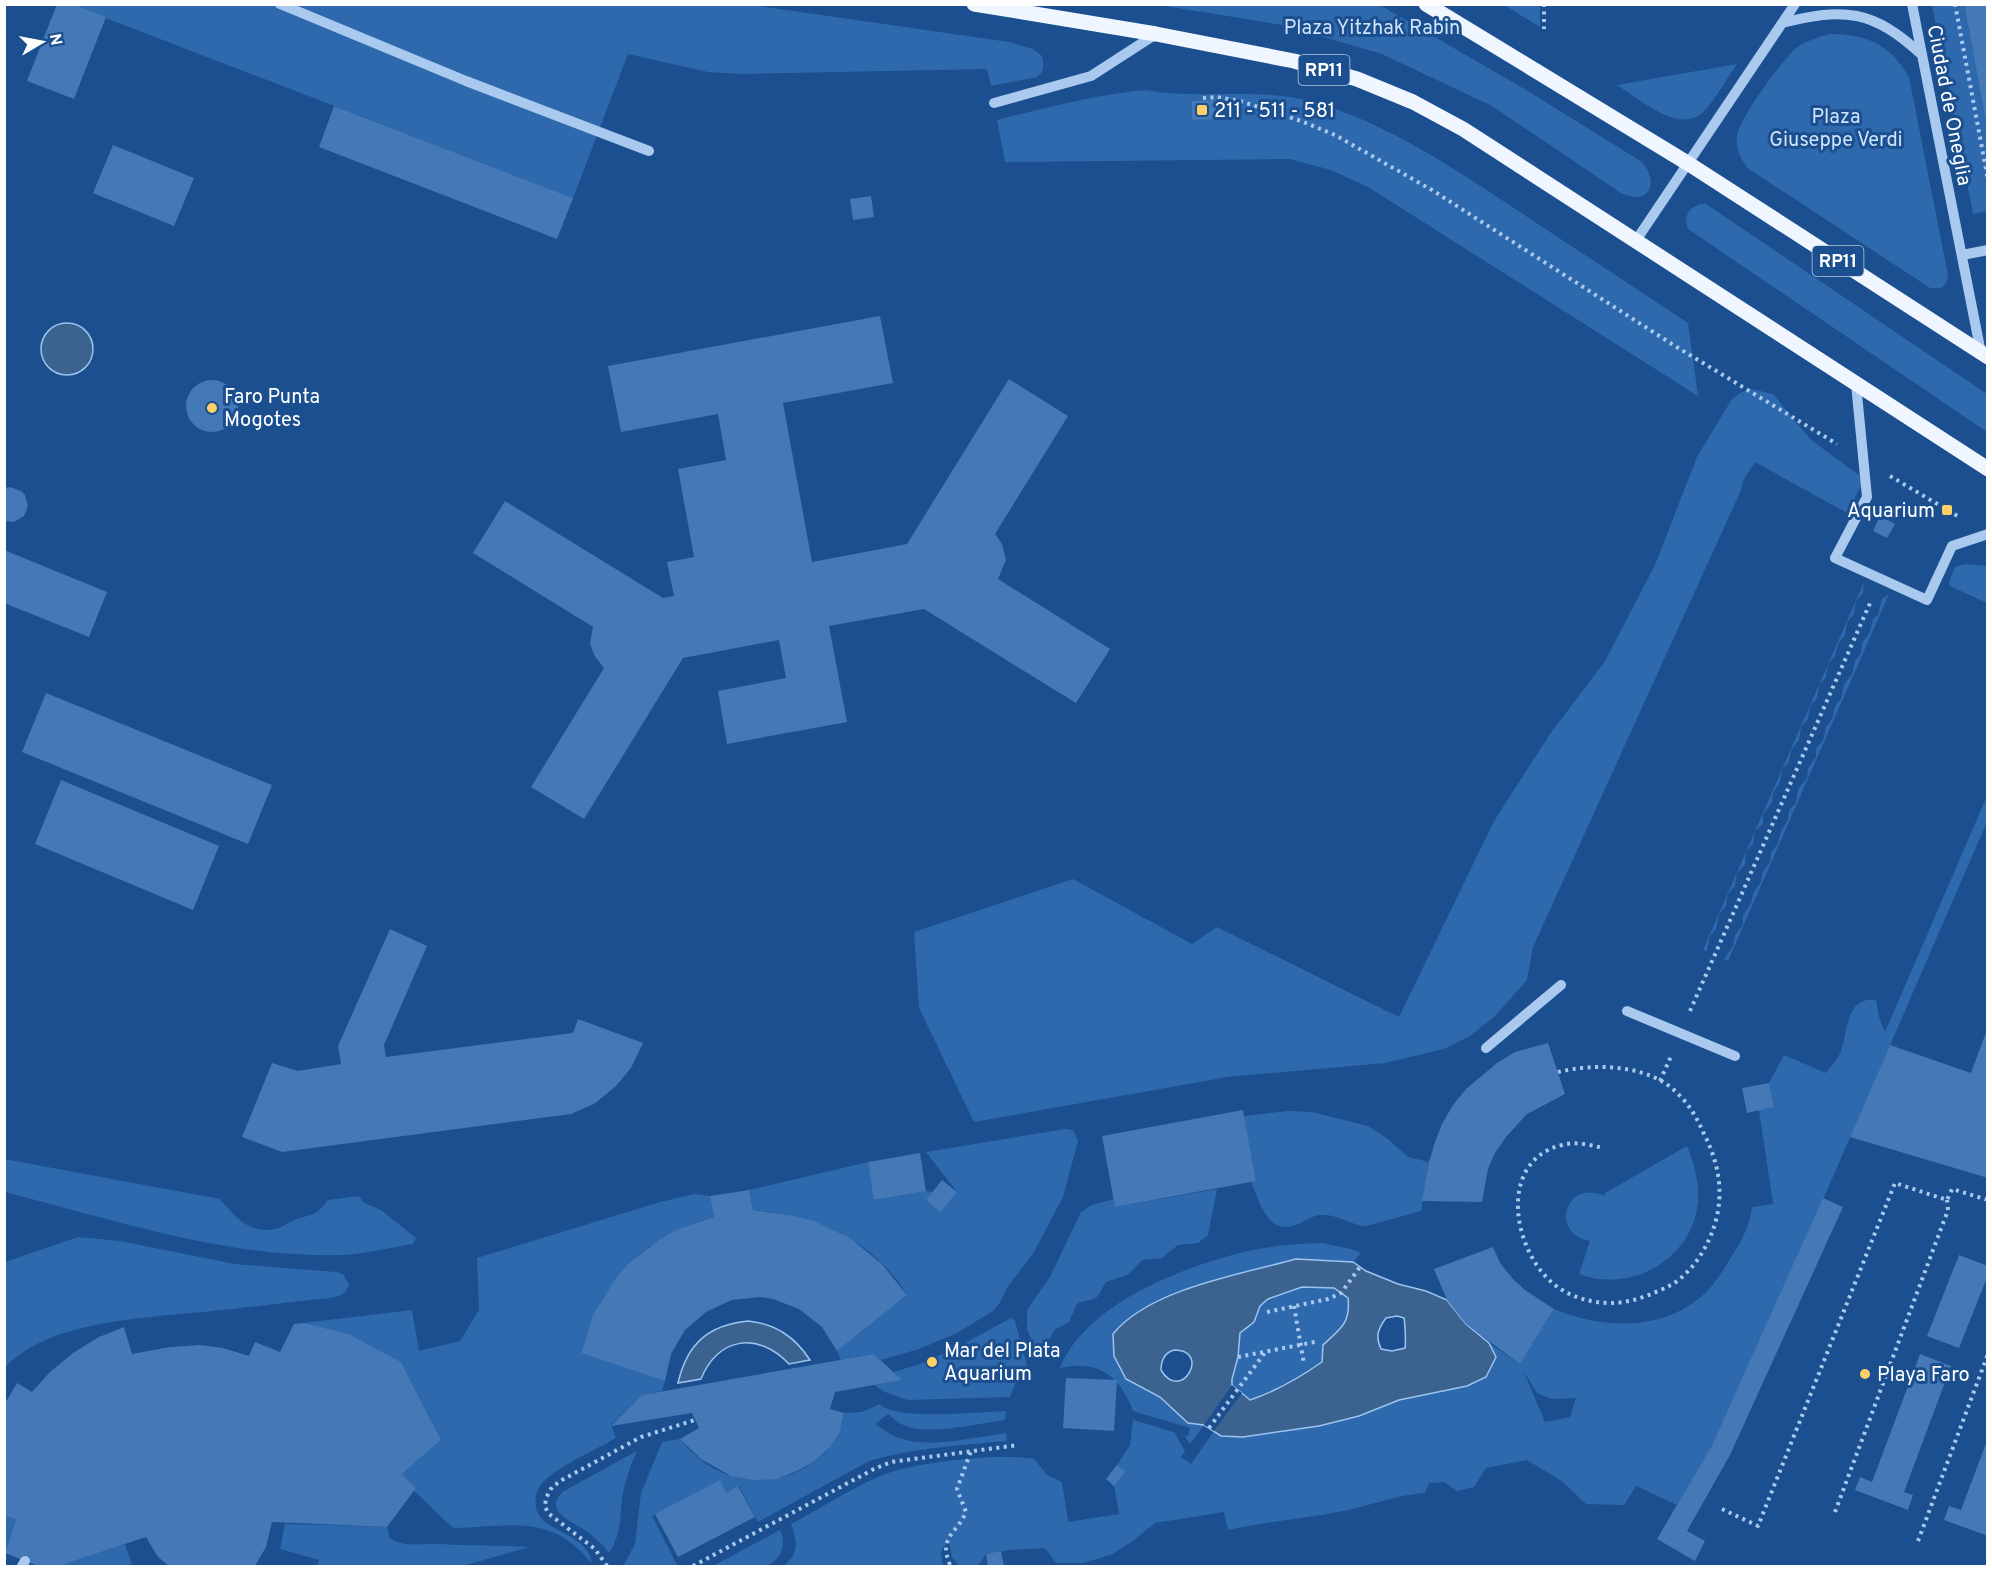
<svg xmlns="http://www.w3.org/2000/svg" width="1992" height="1571" font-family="Overpass,sans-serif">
  <rect width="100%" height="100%" fill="#1b4f8f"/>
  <path fill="#2e69ad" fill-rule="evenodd" d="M745 4 1009 42 1033 49 1042 56C1044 66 1045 71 1037 77L991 86 987 69 741 74 708 72 628 54 573 198 72 5Z
    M1159 5H1380L1531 93 1642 162C1660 184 1649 206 1621 193L1492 106 1382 54 1282 25Z
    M1504 5H1540V27Z
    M1932 5H1964L1987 129V211L1973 214Z
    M1829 34C1866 34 1890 44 1909 77L1948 275C1947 286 1942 290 1930 288L1749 169C1741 160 1735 149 1737 136 1738 120 1786 54 1799 46 1809 40 1819 37 1829 34Z
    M1737 64C1727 78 1714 103 1701 114 1677 133 1638 98 1617 85Z
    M1146 90C1200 100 1256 87 1309 101 1385 121 1453 168 1517 210 1574 248 1631 285 1688 323L1698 396 1368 187 1331 170 1290 159 1005 162 997 120C1047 108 1096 94 1146 90Z
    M1700 204H1706L1987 394V432L1688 229C1684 217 1687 209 1700 204Z
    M1751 389 1773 394 1811 440 1859 475 1862 484 1847 513 1755 462 1743 481 1742 488 1533 947 1527 980 1495 1016 1470 1036 1444 1049 1385 1063 1228 1077 974 1122 919 1008 914 932 1073 879 1192 944 1217 927 1399 1017 1494 821 1550 734 1605 661 1655 565 1697 457 1732 399 1740 393Z
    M1965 564 1987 566V603L1950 586 1949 582 1955 567Z
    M1864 582 1863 593 1856 601 1854 614 1847 622 1845 635 1838 644 1835 656 1828 664 1826 677 1819 685 1817 698 1810 706 1808 719 1801 727 1799 740 1791 750 1789 762 1783 768 1780 782 1773 793 1772 802 1763 814V824L1755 831 1753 844 1746 852 1745 865 1737 873 1735 886 1728 894 1726 906 1719 915 1716 929 1710 936 1707 951 1703 950Z
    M1889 594 1728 961 1724 959 1733 946 1735 935 1743 925V915L1751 904 1753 894 1761 882 1762 873 1770 862 1771 852 1777 845 1781 831 1788 820 1789 810 1796 803 1798 789 1807 778 1808 768 1816 757V748L1823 741 1826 727 1832 719 1835 706 1841 699 1844 685 1852 674 1855 661 1861 653 1862 643 1870 632 1873 619 1878 615 1882 599Z
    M1987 796V822L1825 1195 1712 1445 1677 1505 1636 1486 1624 1505 1586 1504 1563 1482 1527 1460 1486 1468 1474 1487 1457 1491 1444 1482 1429 1483 1425 1493C1394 1495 1368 1507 1338 1512 1301 1519 1264 1522 1228 1530L1224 1512 1155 1523 1134 1540 1113 1554 1084 1563H1056L1045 1548 1009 1550 986 1554 978 1566H959L952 1557 949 1543 944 1546 941 1552 943 1566H784C799 1551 798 1544 791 1524 821 1508 850 1489 880 1476 915 1462 997 1453 1034 1459L1047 1475 1062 1482 1068 1522 1119 1514 1114 1486 1126 1472 1117 1465 1130 1445 1133 1420 1174 1432 1185 1451 1181 1457 1191 1464 1214 1431 1221 1436 1243 1437 1319 1426 1359 1416 1399 1400 1467 1386 1486 1377 1496 1357 1489 1343 1520 1364 1554 1309C1602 1329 1661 1332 1703 1295 1713 1286 1721 1274 1728 1262 1739 1246 1750 1227 1752 1207L1773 1204 1759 1110 1774 1107 1769 1083 1784 1055 1826 1073C1830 1067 1838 1060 1840 1053 1849 1033 1844 996 1876 1000L1879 1017 1885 1032ZM1523 1370 1537 1393 1551 1399 1576 1398 1570 1417 1545 1422Z
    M1288 1111 1312 1112 1368 1126 1388 1139 1408 1157 1429 1162 1421 1211 1367 1226C1351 1226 1339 1214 1322 1215 1311 1215 1305 1222 1296 1225 1267 1235 1260 1202 1251 1182L1256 1181 1244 1116Z
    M1065 1129 1073 1130 1078 1141 1063 1197 1034 1252 1007 1288 999 1304 993 1311 955 1334 919 1349 881 1360 874 1354 841 1360 837 1351 907 1295C873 1239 816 1216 753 1210L749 1190 868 1162 875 1200 926 1191 933 1192 941 1212 957 1192 926 1152Z
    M1687 1146C1695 1165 1701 1188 1697 1209 1688 1262 1628 1293 1579 1274L1590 1241C1548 1233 1567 1178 1604 1196L1605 1193Z
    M4 1159 220 1199C235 1217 249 1234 275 1229 282 1228 289 1222 297 1219 315 1213 315 1217 328 1200L359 1196 364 1203 381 1210 416 1238 413 1244C389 1248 364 1254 340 1255 230 1259 111 1219 5 1192Z
    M1217 1189 1208 1235 1198 1243 1178 1245 1162 1258 1142 1260 1129 1274 1106 1282C1102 1287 1101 1293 1097 1297 1092 1301 1083 1300 1077 1304L1069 1322 1054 1330 1043 1354 1038 1355 1027 1329V1310L1050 1277 1081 1212 1092 1205 1114 1199 1115 1207Z
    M694 1194 710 1196 714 1217C643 1237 600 1282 581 1353L665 1381 662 1391 642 1395 611 1425 616 1438C595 1450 561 1465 544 1481 534 1491 532 1508 542 1519 557 1534 588 1537 592 1564 551 1512 511 1527 453 1528L414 1491 416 1488 402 1474 441 1440 401 1362 349 1334 303 1323 412 1310 419 1351 460 1341 479 1310 477 1258 660 1202Z
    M78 1237 120 1241 235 1264 336 1272 343 1274 349 1285C346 1295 340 1296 330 1298 291 1302 251 1307 212 1311 151 1318 48 1319 5 1368V1262Z
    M1322 1243 1355 1250 1361 1253 1353 1262 1296 1259 1190 1288 1139 1310 1121 1324 1113 1334 1114 1356 1126 1379 1160 1397 1188 1423 1204 1425 1190 1444 1184 1435 1188 1436 1190 1428 1133 1411C1121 1377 1098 1359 1060 1368 1086 1302 1189 1264 1253 1250 1276 1245 1299 1244 1322 1243Z
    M1302 1287 1334 1288 1348 1298C1351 1323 1340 1328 1323 1345L1322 1362C1299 1378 1277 1391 1250 1400L1232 1385V1379L1238 1357 1240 1333 1254 1322 1260 1306 1268 1299Z
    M1011 1318 1015 1321 1028 1369 1016 1382 1010 1397 908 1400 885 1392 874 1385 901 1380 894 1372 926 1362 963 1344Z
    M880 1404C895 1421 982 1412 1006 1411L1005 1420C975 1424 941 1433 912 1428 902 1426 895 1420 888 1414L875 1424C883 1429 890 1435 899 1438 929 1449 975 1437 1006 1433L1007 1441C960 1445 914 1448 869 1461L758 1522 739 1486 726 1493 720 1481 652 1516 677 1565 623 1566 635 1544 641 1493 662 1442 680 1439C693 1455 709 1468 728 1475 735 1477 744 1477 752 1477 760 1478 771 1480 779 1478 811 1470 841 1446 844 1413L862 1412Z
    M637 1451C631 1465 626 1478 623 1492 619 1516 623 1531 609 1553 603 1545 596 1539 589 1533 575 1522 540 1512 564 1491Z
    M4 1516 16 1519 5 1553H4Z
    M285 1524 387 1527 390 1538C403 1548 424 1543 440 1544 470 1546 499 1545 529 1547L463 1566H317L319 1560 280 1549Z
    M780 1530C787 1544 781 1560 766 1566 757 1569 724 1567 713 1566Z
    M125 1544 132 1564 126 1566H59Z"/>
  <path fill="#3c6290" stroke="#9cc4f0" stroke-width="1.5" fill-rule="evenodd" d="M41 349a26 26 0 1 1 52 0a26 26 0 1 1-52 0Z
    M1296 1259 1353 1262 1366 1271 1398 1284 1426 1291 1447 1300 1466 1324 1489 1343 1496 1357 1486 1377 1467 1386 1399 1400 1359 1416 1319 1426 1243 1437 1221 1436 1204 1425 1188 1423 1160 1397 1126 1379 1114 1356 1113 1334C1149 1289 1242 1274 1296 1259ZM1302 1287 1334 1288 1348 1298C1351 1323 1340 1329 1323 1345L1322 1362C1299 1378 1277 1391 1250 1400L1232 1385V1379L1238 1357 1240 1333 1254 1322 1260 1306 1268 1299ZM1397 1316 1404 1318C1405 1323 1406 1344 1405 1348L1392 1351 1381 1349C1375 1336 1378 1329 1386 1318ZM1174 1350C1212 1350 1181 1404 1161 1370 1161 1360 1164 1353 1174 1350Z
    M748 1321C776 1324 795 1337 810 1360L789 1364C758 1331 718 1337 701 1379L678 1383C687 1344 708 1325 748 1321Z"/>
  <path fill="#1b4f8f" d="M1232 1385 1242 1393 1214 1431 1204 1425Z"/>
  <path fill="#4478b7" d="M57 4H73L106 17 74 99 27 81Z
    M1964 4H1988V123H1986Z
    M1216 100V119L1192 120V101Z
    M334 106 573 198 557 239 319 147Z
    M113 145 194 178 174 226 93 193Z
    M871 196 874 217 853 220 850 199Z
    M880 316 893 383 783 403 812 562 907 544 1009 379 1068 416 995 534 1002 544 1006 560 998 579 1110 649 1076 703 924 609 829 626 847 722 727 744 718 691 786 678 779 640 683 658 584 819 531 787 604 668 594 655 590 643 593 627 473 553 505 501 663 598 674 596 667 562 694 557 678 469 726 460 718 414 621 432 608 366Z
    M186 406a26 26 0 1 1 52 0a26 26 0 1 1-52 0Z
    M10 487 21 491 25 495 28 506 24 516 14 522 4 521V488Z
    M1880 516 1895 524 1887 538 1873 531Z
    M4 550 107 592 89 637 4 603Z
    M46 693 272 785 248 844 22 752Z
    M61 780 219 846 193 910 35 844Z
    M390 929 427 946 384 1045 386 1057 573 1033 578 1019 643 1043 631 1068 616 1086 594 1104 571 1114 282 1152 242 1137 272 1063 298 1071 341 1064 338 1046Z
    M1988 1027V1178L1850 1137 1890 1045 1971 1073Z
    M1548 1043 1565 1094 1527 1114 1506 1137 1495 1153 1488 1169 1482 1202 1422 1201 1429 1162 1435 1142 1442 1124 1453 1105 1466 1089 1497 1063 1515 1052Z
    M1769 1083 1774 1107 1747 1113 1742 1088Z
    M1243 1110 1256 1181 1115 1207 1102 1136Z
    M920 1153 926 1191 874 1200 868 1162Z
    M942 1180 957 1192 941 1212 926 1200Z
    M749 1190 753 1210 794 1216 814 1221 850 1238 882 1264 907 1295 837 1351 822 1327 799 1309 773 1299 760 1297 732 1300 706 1312 685 1330 671 1354 665 1381 581 1353 593 1315 614 1281 627 1265 659 1240 676 1230 714 1217 710 1196Z
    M1823 1198 1843 1207 1730 1455 1687 1531 1705 1541 1695 1561 1657 1539 1712 1445Z
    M1493 1247 1500 1263 1513 1279 1525 1290 1554 1309 1520 1364 1466 1324 1447 1300 1434 1269Z
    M1959 1255 1988 1266V1275L1959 1348 1927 1336Z
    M304 1323 349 1334 401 1362 441 1440 402 1474 416 1488 387 1527 272 1522 266 1547 255 1566H169L158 1557 146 1537 59 1566H38L5 1553 16 1519 4 1516V1399L7 1400 17 1383 32 1392 50 1372 73 1353 99 1337 124 1327 132 1354 170 1347 200 1345 223 1348 249 1356 255 1342 280 1352 294 1324Z
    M874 1354 902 1380 835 1392 830 1409 844 1413 840 1432 830 1447 815 1461 799 1470 777 1479 755 1480 731 1476 701 1459 680 1439 699 1428 692 1413 611 1426 642 1395Z
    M1920 1354 1951 1366 1904 1492 1913 1495 1908 1510 1855 1490 1860 1477 1872 1482Z
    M1066 1378 1117 1380 1114 1431 1063 1428Z
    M1988 1438V1536L1944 1520 1949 1506 1961 1510Z
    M1117 1465 1126 1472 1114 1486 1106 1479Z
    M720 1480 726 1493 738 1486 755 1517 678 1557 655 1514Z
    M1001 1551 1004 1566H988L986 1554Z"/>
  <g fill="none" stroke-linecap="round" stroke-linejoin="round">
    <path stroke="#a9c9ee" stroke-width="4" stroke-dasharray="3 4.5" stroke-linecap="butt" d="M1544 4V29
      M1955 4 1988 180
      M1203 98 1216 97 1240 101 1301 121 1335 135 1432 190 1675 346 1837 444
      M1890 476 1961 518
      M1690 1011 1871 601
      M1558 1072C1595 1063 1650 1064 1678 1094 1689 1104 1697 1118 1703 1132 1725 1174 1726 1215 1700 1256 1693 1267 1682 1279 1671 1285 1653 1294 1632 1303 1611 1303 1592 1303 1574 1298 1559 1288 1513 1257 1495 1161 1562 1145 1575 1141 1590 1145 1603 1148
      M1660 1081 1672 1054
      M1294 1306 1304 1364
      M1267 1312 1328 1299 1341 1293 1360 1267
      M1238 1357 1315 1342
      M1209 1428 1266 1351
      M1722 1509 1758 1526 1895 1183 1947 1200 1952 1189 1988 1200
      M1835 1512 1948 1210 1947 1200
      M1918 1541 1988 1354
      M950 1565C938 1536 957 1534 966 1512L957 1489 971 1451
      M607 1566 595 1549 549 1514 545 1507 546 1498 552 1487 562 1480 641 1437 695 1420
      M693 1566 874 1469 891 1462 1018 1445"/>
    <path stroke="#a9c9ee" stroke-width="10" d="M280 4 466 81 649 151
      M1912 4 1981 353
      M1782 23C1844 7 1873 10 1921 54
      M994 103 1091 76 1156 34
      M1635 242 1795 4
      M1962 255 1988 250
      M1856 384 1867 497 1835 558 1927 600 1952 546 1988 534
      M1627 1011 1735 1056
      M1486 1048 1561 985
      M22 1566 25 1561"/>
    <path stroke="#f0f6ff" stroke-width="15" d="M974 4 1156 34 1294 61 1357 79 1413 102 1463 129 1988 469
      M1426 4 1689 164 1988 357"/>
  </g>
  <g fill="#ffd166" stroke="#1b4f8f" stroke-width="2">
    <rect x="1196" y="104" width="12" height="12" rx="3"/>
    <circle cx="212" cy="408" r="6"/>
    <rect x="1941" y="504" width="12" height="12" rx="3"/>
    <circle cx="932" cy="1362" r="6"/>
    <circle cx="1865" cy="1374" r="6"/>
  </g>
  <g text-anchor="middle" stroke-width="6" stroke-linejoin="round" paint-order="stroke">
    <g fill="#1b4f8f" stroke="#bbcadd" stroke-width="1.5">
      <rect x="1298.5" y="55" width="51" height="30" rx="4.5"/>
      <rect x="1812.5" y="246" width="51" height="30" rx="4.5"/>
    </g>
    <g font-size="18" font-weight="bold" fill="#fff">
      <text x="1324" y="76">RP11</text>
      <text x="1838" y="267">RP11</text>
    </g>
    <g font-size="20" fill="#cfe3fa" stroke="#1b4f8f">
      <text x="1372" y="34">Plaza Yitzhak Rabin</text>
      <text x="1836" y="123">Plaza<tspan x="1836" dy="23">Giuseppe Verdi</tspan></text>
    </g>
    <g font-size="20" fill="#fff" stroke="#1b4f8f">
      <text transform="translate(1950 105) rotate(79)" y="7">Ciudad de Oneglia</text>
    </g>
    <g font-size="20" fill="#fff" stroke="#1b4f8f" text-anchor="start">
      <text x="1214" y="117">211 - 511 - 581</text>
      <text x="224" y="403">Faro Punta<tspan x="224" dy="23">Mogotes</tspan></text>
      <text x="1935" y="517" text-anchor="end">Aquarium</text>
      <text x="944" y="1357">Mar del Plata<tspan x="944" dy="23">Aquarium</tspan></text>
      <text x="1877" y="1381">Playa Faro</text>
    </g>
  </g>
  <rect width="1992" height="1571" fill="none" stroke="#ffffff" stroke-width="12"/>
  <g transform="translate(42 42) rotate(80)" stroke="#1b4f8f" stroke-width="4.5" paint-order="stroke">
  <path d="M0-4.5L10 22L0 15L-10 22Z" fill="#ffffff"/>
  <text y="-9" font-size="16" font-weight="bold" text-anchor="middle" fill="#ffffff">N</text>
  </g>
</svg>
